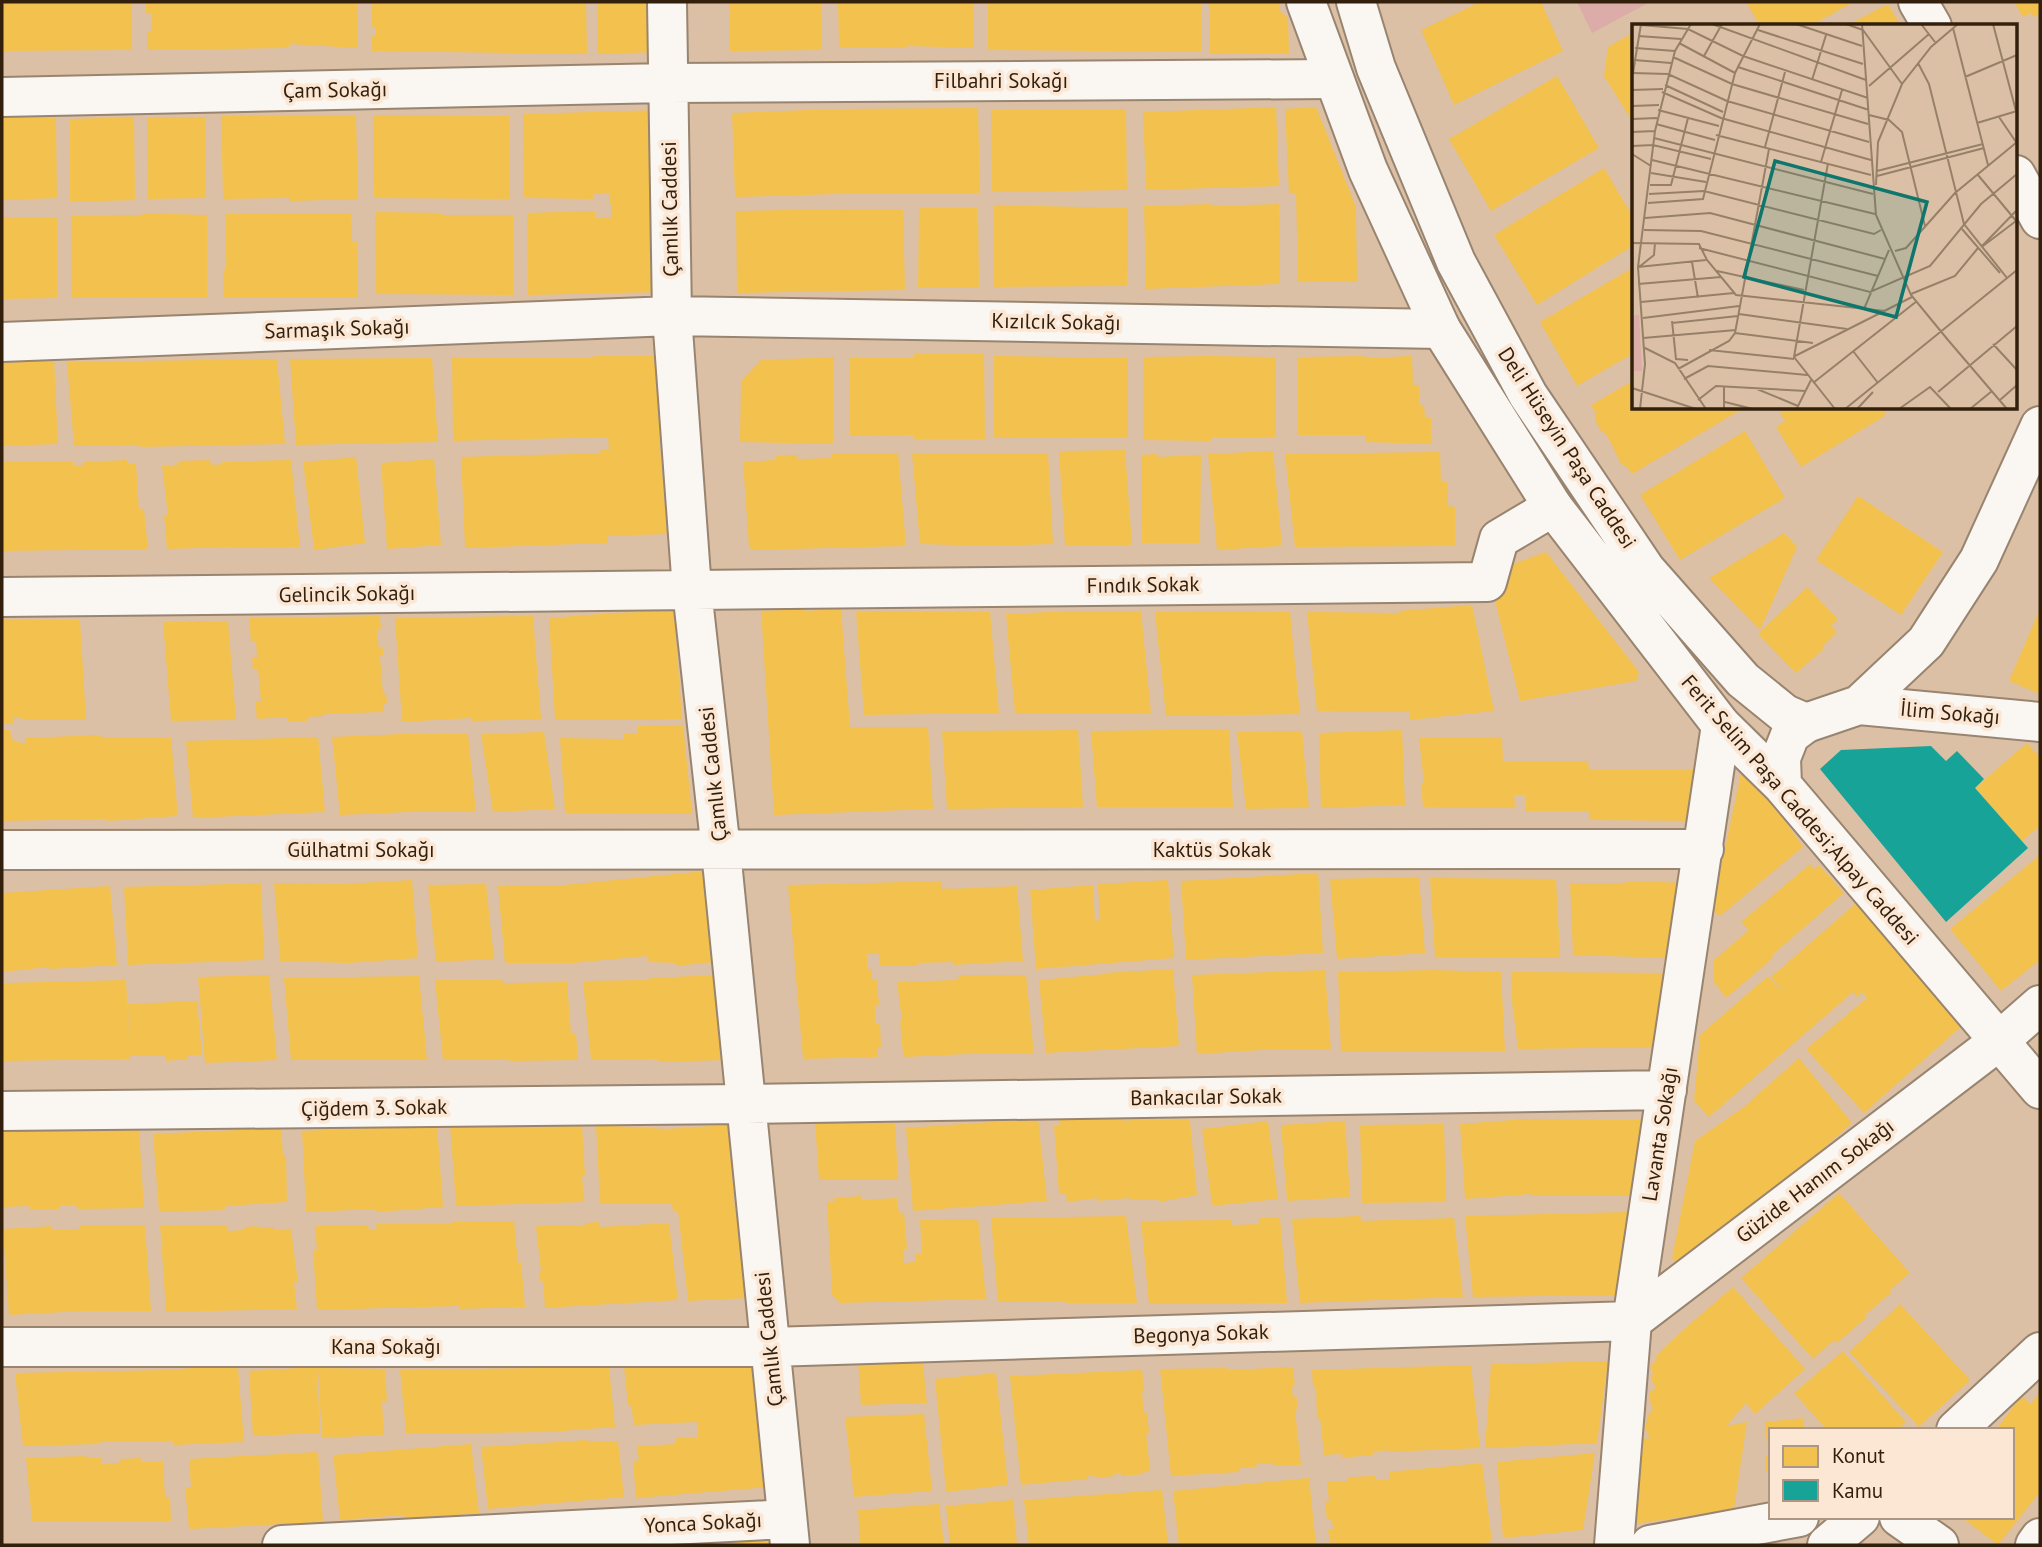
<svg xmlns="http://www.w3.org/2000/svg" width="2042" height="1547" font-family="'PT Sans',sans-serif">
  <rect width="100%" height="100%" fill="#dbc0a6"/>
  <path fill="#dbaca8" d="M1577 2H1650L1592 33Z"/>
  <path fill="#f2c14e" d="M2 2H132V50L2 51Z
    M146 2H357V48L289 44V48L147 50V32H151L152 13H146Z
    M372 2H586L587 54 372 51V35H376V27H372Z
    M597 2H658L659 52 597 54Z
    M729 2H821V50L730 51Z
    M838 2H974V48L907 46V48H839Z
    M988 2H1201V52L988 50Z
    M1209 2H1280V11L1288 18 1289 53 1210 54Z
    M1480 2H1541L1563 51 1454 105 1421 30Z
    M1746 2H1854L1810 26H1760Z
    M2014 2H2040V13L2034 17 2031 13 2023 17Z
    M1886 5 1889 6 1901 26H1846Z
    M1634 32V124L1604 76 1608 47Z
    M1557 76 1599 148 1491 211 1449 139Z
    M1276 107 1279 186 1146 190 1143 112Z
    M1316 107 1356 207 1357 282H1298L1296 193 1289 194 1285 109Z
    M978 108 980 193 837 194 735 197 732 113 835 109Z
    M1126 109 1127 190 992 192 991 110Z
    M660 110 661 292 528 295 527 213 595 211V218H611V203L609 204V194H593V199L524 198 523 114Z
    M356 115 358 199 290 201V198L223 199 221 116Z
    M373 115 509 116 510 199 374 198Z
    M134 117 135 200 70 202V119Z
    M147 117H205L206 198 148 199Z
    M2 118H56L57 198 2 200Z
    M1604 168 1634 219V245L1537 305 1494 235Z
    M1212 204V206L1279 204 1280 284 1146 289 1144 206Z
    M994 205 1128 208 1127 286 994 287Z
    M919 208H978L979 288H918Z
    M836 209 903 210 905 290 737 293 736 211Z
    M375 212 443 213V215H513V295L376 294Z
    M141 213 207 215V297L71 298V216L141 215Z
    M351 213 352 241H357L358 297H223V270L226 269 225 214Z
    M2 217H58V298L2 299Z
    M1634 267V353L1577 386 1540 322Z
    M914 354H984L985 439H914V435L850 436V358H914Z
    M593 356H658L660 448 667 534 607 536 608 543 465 548 461 457 601 453 600 449H609L608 437 453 441 452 358H593Z
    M994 356 1128 358V437L994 438Z
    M1210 356 1276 357V437H1211V441L1143 440V357Z
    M1364 356V358L1412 356 1413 385H1419V405H1424L1425 417H1431V444L1365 442V435H1300L1297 434V357Z
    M834 357 833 444 740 442 741 381 761 360Z
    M432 358 438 442 296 445 290 359Z
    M277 359 285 444 141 447 140 445 74 446 67 362Z
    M54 360 58 444 2 446V363Z
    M1634 380V408H1744L1632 474 1627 467 1621 464 1607 435 1601 431 1595 420V412L1591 405Z
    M1788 408H1882L1886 415 1801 467 1776 427 1785 421 1780 413Z
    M1745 431 1785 498 1680 560 1640 495Z
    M1125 450 1132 545 1065 546 1059 451Z
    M1273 451 1282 546 1217 550 1208 454Z
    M1440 452 1441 482H1447L1448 506 1455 507V546L1295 547 1285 454Z
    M831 453H898L906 546 752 550 749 547 743 462 775 460V456L798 455V459L831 458Z
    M912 453H1048L1053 544 988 546 920 544Z
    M1157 454V457L1201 455 1200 543H1142L1141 455Z
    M356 457 365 543 314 550 303 462Z
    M434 459 441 545 387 549 381 463Z
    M127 460V464L136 463 139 510 144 509 148 549 2 551V461H73L74 466 83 465V462Z
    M210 460 211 465 223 464 222 462 291 460 300 547 232 548V547L167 549 164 515H168L162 466 178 465V461Z
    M1858 496 1943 552 1901 615 1816 560Z
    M1784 533 1797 547 1760 630 1709 578Z
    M1546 552 1639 672 1636 681 1520 701 1488 573Z
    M1807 587 1838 619 1831 626 1837 632 1822 647 1824 649 1796 673 1758 634Z
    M1472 605 1494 711 1410 720 1409 712 1317 711 1307 612 1399 613 1398 611Z
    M805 609V611L841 609 850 727H928L933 809 774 815 761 611Z
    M2040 609V694L2009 681Z
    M674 611 682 719 555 720 549 618 614 613Z
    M856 611 990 612 999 713 864 715Z
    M1073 611H1141L1151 713 1015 714 1006 614Z
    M1222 611 1290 612 1300 714 1166 716 1155 612Z
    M380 616 381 630H377L379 649 383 648V656H380L383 693H386L387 703 383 704 384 712 324 714V716L308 717V721L287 722V717L257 719 255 701H261L258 669 253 670 252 658 257 657 256 641 251 642 249 618Z
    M533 616 541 719 471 721V718L402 722 395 618Z
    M2 620H80L86 720H22L21 718H14V723L2 724Z
    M228 621 236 720 171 721 163 622Z
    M683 725 692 814 565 813 560 738 624 739V734L638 733V726Z
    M1229 729 1233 807H1097L1091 731Z
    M2 730H10L12 740 18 741 21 743H25V738L100 735 101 737 171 738 178 816 108 821V819L2 821Z
    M1078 730 1083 807 947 809 942 731Z
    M1402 730 1405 805 1321 808 1319 733Z
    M1302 731 1309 808 1246 809 1237 732Z
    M544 732 555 809 493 812 481 734Z
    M401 734H468L476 812H409L340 815 332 737Z
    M318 737 325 812 193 818 186 741Z
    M1502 737 1503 762 1588 761 1589 770H1703L1704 821 1589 820V811H1526V795H1514L1515 808 1423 807 1421 784 1424 783 1419 738Z
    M2027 743 2039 756 2040 755V826L2022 841 1975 788Z
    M1749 772 1755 777 1803 847 1720 916 1710 908 1714 900 1739 783 1740 782 1739 776Z
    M2040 855V960L2001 991 1950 929Z
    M1810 864 1814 869 1819 865 1844 893 1771 956 1773 958 1726 998 1714 982V960L1749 930 1741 922Z
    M706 871 714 962 676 966 675 963 648 962 647 956 573 963H505L498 886 564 885Z
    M1318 873 1323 953 1186 960 1181 881Z
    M1419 877 1425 953 1337 959 1330 879Z
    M1430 878 1556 879 1560 958 1435 957Z
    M412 880 418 958 348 963 280 961 274 883 342 884Z
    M1168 880 1174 958 1036 969 1030 890 1093 885 1095 921 1100 920 1098 884Z
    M941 881 942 889 949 888V889L1017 886 1023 961 954 965V962L918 963V966H880L879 954H867V969H872V980H877L879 1006H875V1023H880L881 1048H877V1057L803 1059 788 885Z
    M1625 881 1690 883 1667 958 1573 955 1570 883H1625Z
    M261 883 264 960 128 965 124 887Z
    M486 884 494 959 436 962 428 885Z
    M110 886 117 965 49 969V967L2 972V893Z
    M1862 898 1964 1024 1864 1113 1806 1049 1867 998 1862 992 1857 997 1853 992 1709 1117 1694 1101 1700 1035 1768 976 1790 1000 1771 977Z
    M1173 969 1179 1046 1046 1053 1039 980 1105 974V973Z
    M1325 970 1331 1050H1263L1197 1054 1192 975Z
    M1434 970 1501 972 1505 1051 1341 1052 1338 972Z
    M1511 972 1664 973 1656 1047 1518 1049 1512 1001Z
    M269 975 277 1060 205 1063 198 977Z
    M717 975 726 1060 658 1062V1059L591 1060 583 981 651 980 650 978Z
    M958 975H1026L1034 1054H967L905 1057 903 1055 900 1021H902L897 982 959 980Z
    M419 976 427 1060H291L284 978Z
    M126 980 129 1040 128 1004 197 1001 202 1055H187L188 1059 165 1061V1056H130V1059L2 1061V983Z
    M435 980H502L503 983 567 982 571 1034 576 1033 578 1060 509 1061V1060H443Z
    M1799 1058 1852 1123 1685 1271 1672 1258 1695 1141 1751 1102 1750 1101Z
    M1092 1117 1094 1120 1122 1118 1123 1121 1152 1118 1155 1120 1188 1119 1190 1121 1197 1195 1159 1202 1158 1199 1129 1200V1198L1097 1201V1198L1067 1202 1066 1194H1059L1054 1126H1060L1059 1120Z
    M1038 1119 1047 1201 913 1211 906 1128Z
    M1525 1119 1645 1120 1637 1196H1532V1194L1465 1199 1460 1124Z
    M1268 1121 1278 1199 1212 1206 1202 1129Z
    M1345 1121 1350 1197 1287 1201 1281 1125Z
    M815 1123H895L898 1180H819Z
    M516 1124 582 1125 585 1175H582L584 1202 456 1206 450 1125Z
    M1444 1124 1446 1202 1362 1203 1360 1125Z
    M437 1125 443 1207 376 1212V1209L306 1212 302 1131Z
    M596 1125 667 1129 728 1125 735 1211H737L748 1298 688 1301 678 1211H673L672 1204H600Z
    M281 1128 283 1155H286L287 1202 225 1206V1210L159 1212 153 1134Z
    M72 1129 139 1130 144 1208 77 1209V1205H60V1209L30 1210V1206L2 1207V1130Z
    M1839 1193 1910 1273 1890 1290 1892 1292 1865 1315 1867 1317 1837 1343 1834 1340 1813 1359 1741 1278Z
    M861 1196 862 1200 897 1198 899 1213H904L907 1249 903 1250 904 1263 916 1262 915 1254H922L920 1220 978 1219 986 1299 840 1303 832 1295 827 1202H835L834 1198Z
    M1629 1212 1624 1295 1473 1297 1465 1216Z
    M1126 1216 1137 1303H1066V1301L998 1302 991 1218Z
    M1359 1216 1361 1217V1221L1454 1218 1463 1297 1300 1303 1292 1219Z
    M1280 1217 1287 1303 1149 1304 1141 1221 1231 1220 1232 1225 1259 1224V1218Z
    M514 1221 518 1263 521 1262 525 1307 459 1309 460 1306 385 1308 317 1310 313 1250H317L315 1226 368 1225 369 1230 377 1229 376 1224H451V1222Z
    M599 1222 600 1227 669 1223 678 1300 545 1308 543 1281H540L539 1271H541L536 1228H538V1225H586L585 1223Z
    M79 1225H145L151 1311H84L9 1315 3 1229 52 1226V1230L79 1229Z
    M160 1225H228V1231L244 1230V1227L258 1226V1228L274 1227V1230L291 1229 298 1283 294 1282 297 1309 166 1312Z
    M1733 1287 1805 1369 1755 1414 1746 1403 1726 1426 1747 1422 1734 1509 1635 1524 1634 1513 1642 1439 1650 1438 1645 1428 1648 1416 1653 1408 1649 1399 1650 1392 1656 1388 1651 1379 1653 1372 1650 1367 1657 1359 1655 1357 1683 1330Z
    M1900 1304 1970 1380 1919 1427 1849 1352Z
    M1843 1351 1906 1422 1897 1430H1827L1794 1393Z
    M922 1356 927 1403 861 1405 858 1359Z
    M757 1359 770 1487 636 1498 633 1461 639 1460 637 1446 676 1444 675 1437 698 1438 697 1424V1422L634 1425 631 1406H628L624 1366Z
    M1608 1361 1597 1443 1485 1448 1491 1364Z
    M1471 1365 1480 1448 1387 1452V1450L1373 1452V1455L1341 1458V1454L1324 1455 1320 1418 1317 1419 1316 1387H1313L1312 1370Z
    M216 1366V1368H238L244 1442 174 1445V1441L100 1442V1444L23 1446 15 1373 169 1370Z
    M317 1367 320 1433 253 1436 249 1371Z
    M609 1367 615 1427 549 1432 406 1434 400 1370Z
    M1293 1367 1295 1386H1292L1293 1398H1297L1298 1409 1295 1410 1301 1465 1274 1466V1463L1256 1464 1257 1467 1239 1468V1472L1171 1476 1160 1369 1228 1368V1370Z
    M318 1368 385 1369 387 1402H382L384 1435 322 1438Z
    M1142 1370 1144 1391 1142 1393 1144 1413 1147 1412 1149 1433H1146L1150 1471 1143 1472 1144 1474 1122 1476V1473H1114L1115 1476 1094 1478 1095 1475H1088V1479L1021 1485 1010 1376Z
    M996 1373 1008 1485 946 1492 935 1379Z
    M2040 1392V1492L1998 1545 1961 1517H2012V1430H1996L2021 1396 2031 1404Z
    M924 1414 932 1491 854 1497 845 1417Z
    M1803 1418 1805 1430H1771V1472H1766L1765 1456H1768L1765 1422Z
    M587 1440 588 1441H618L624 1497 488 1509 481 1447Z
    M471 1444 479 1513 405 1519 404 1515 340 1520 333 1455Z
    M318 1452 323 1522 189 1529 185 1487H191L189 1459Z
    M1595 1453 1583 1530 1503 1538 1497 1462Z
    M86 1456V1458H101V1464L120 1463V1459L141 1458V1462H163L165 1497H170L171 1521H32L26 1458Z
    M1482 1463 1492 1542 1467 1545H1336V1542L1330 1543 1328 1530 1333 1529 1332 1520H1327L1325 1502 1329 1501 1327 1482 1348 1481V1477L1376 1476V1480L1390 1479 1389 1472Z
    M1309 1478 1316 1545H1179L1173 1491Z
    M1162 1490 1168 1545H1029L1024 1500Z
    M1013 1500 1017 1545H950L946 1506Z
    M939 1504 944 1545H860L858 1510Z
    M772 1532 773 1545H676V1543Z"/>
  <path fill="#17a398" d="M1931 746 1946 761 1957 751 1984 779 1975 788 2028 848 1946 922 1820 769 1841 750Z"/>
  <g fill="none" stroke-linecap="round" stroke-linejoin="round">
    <g stroke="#98846f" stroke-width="42">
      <path id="minor" d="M667 2 672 316 692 590 721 851 790 1545
        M1918 2 1932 26
        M2 97 668 83 1334 79
        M2016 175 2040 219
        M2 342 672 316 1441 329
        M2 597 1487 582 1499 539 1553 507
        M1859 705 2040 722
        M1806 723 1859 705 1926 642 1979 560 2040 426
        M2 850 1704 849
        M2 1111 746 1104 1667 1090
        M2 1347H770L1632 1321 1999 1041 2040 1005
        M1956 1430 2040 1352
        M1899 1517 1939 1545
        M282 1545 787 1519
        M1614 1545 1632 1321 1721 725
        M1650 1545 1799 1517
        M1827 1545 1860 1517
        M2035 1545 2040 1538"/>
    </g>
    <g stroke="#98846f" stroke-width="42">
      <path id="major" d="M1306 2 1368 170 1441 329 1553 507 1721 725 1782 785 2040 1089
        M1356 2 1376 68 1456 262 1528 395 1646 570 1743 680 1785 714 1806 723 1790 735 1781 758 1782 785"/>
    </g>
    <use href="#minor" stroke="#faf6f2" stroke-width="38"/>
    <use href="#major" stroke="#faf6f2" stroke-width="38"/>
  </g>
  <g text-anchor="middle" stroke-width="7" stroke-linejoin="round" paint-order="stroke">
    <g font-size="21" fill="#321f0c" stroke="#fbe7d4">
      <text x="1001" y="88">Filbahri Sokağı</text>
      <text transform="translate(335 90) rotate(-1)" y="7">Çam Sokağı</text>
      <text transform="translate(670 209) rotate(-91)" y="7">Çamlık Caddesi</text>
      <text transform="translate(1056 322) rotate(1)" y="7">Kızılcık Sokağı</text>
      <text transform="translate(337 329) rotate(-2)" y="7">Sarmaşık Sokağı</text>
      <text transform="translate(1567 448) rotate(57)" y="7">Deli Hüseyin Paşa Caddesi</text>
      <text transform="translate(1143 585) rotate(-1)" y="7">Fındık Sokak</text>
      <text transform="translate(347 594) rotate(-1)" y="7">Gelincik Sokağı</text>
      <text transform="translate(1950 713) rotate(5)" y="7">İlim Sokağı</text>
      <text transform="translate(713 774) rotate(-96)" y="7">Çamlık Caddesi</text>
      <text transform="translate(1800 810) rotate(49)" y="7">Ferit Selim Paşa Caddesi;Alpay Caddesi</text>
      <text x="361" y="857">Gülhatmi Sokağı</text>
      <text x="1212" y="857">Kaktüs Sokak</text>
      <text transform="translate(1206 1097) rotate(-1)" y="7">Bankacılar Sokak</text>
      <text transform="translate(374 1108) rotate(-1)" y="7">Çiğdem 3. Sokak</text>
      <text transform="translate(1660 1134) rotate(-81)" y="7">Lavanta Sokağı</text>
      <text transform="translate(1815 1181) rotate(-37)" y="7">Güzide Hanım Sokağı</text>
      <text transform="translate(1201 1334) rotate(-2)" y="7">Begonya Sokak</text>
      <text transform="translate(769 1339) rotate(-96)" y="7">Çamlık Caddesi</text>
      <text x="386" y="1354">Kana Sokağı</text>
      <text transform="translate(703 1523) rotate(-3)" y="7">Yonca Sokağı</text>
    </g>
  </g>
  <g transform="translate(1632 24)">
    <rect width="385" height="385" fill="#dbc0a6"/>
    <path d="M7 291 10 347H0V292Z" fill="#dbaca8"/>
    <path fill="none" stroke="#978068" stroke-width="2" d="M80 0 234 56M164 0 230 22M214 0 231 6 270 60M230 0 244 191 279 271 316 316M289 0 303 18M361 0 384 87M9 1 56 5 111 32 236 74M321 4 356 141M126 6 231 40M6 12 49 15M47 19 103 49M3 24 43 27M72 32 90 0M41 33 100 60 236 100M2 36 39 39M286 39 297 60 332 200 375 254M106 43 128 0M0 49 36 50 95 77 237 118M1 49 9 0M103 49 106 43 237 86M333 53 385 31M180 56 194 11M33 61 91 88M237 62 297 10M0 66 31 65M30 68 89 94 239 136M0 82 27 81M26 86 87 102M237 91 257 96 270 108 293 202M367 93 384 118M0 95 25 94M345 99 385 87M24 100 83 116M0 108 23 107M84 111 239 151M22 114 241 170M0 122 21 121 79 135M133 123 153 48M0 130 19 142M20 136 243 190M189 138 210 66M196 139 162 333 203 385M245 147 351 120M19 149 74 158M346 151 385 198M245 152 352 124M18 161H39L56 94M244 161 246 118 270 60 299 23 326 0M17 170 72 167 242 210 249 206M16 179 71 175 103 49M13 194 78 189 253 235M330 205 368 249M12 206 69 207 246 252M0 219 67 220 75 236 104 271 253 287M350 222 385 186M351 222 384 197M67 224 238 268 298 242 349 180 385 150M263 227 274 224 323 169 385 118M60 238 66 274M6 243 74 236M7 243 22 231 23 219M85 247 172 266M6 260 89 253M279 270 323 252 346 224M9 278 102 269M232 285 257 226M107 290 215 305M11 294 107 282M40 297 44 335 56 336M40 299 106 292M103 309 181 319M11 314 104 306M316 316 375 385M361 320 385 346M11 323 43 339 74 385M77 326 162 335M221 327 246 359M163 332 280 273M46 345 97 317 103 309 137 125M52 355 76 342 175 351M181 359 285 277M92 362V385M0 364 64 385M125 365 166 382M306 368 385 302M66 376 84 362 174 367M368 376 385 361M93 378 121 385M165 384 179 356M8 385 13 340 6 243 23 107 43 27 59 0M213 385 385 246M225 385 241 368M267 385 298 363 319 385M338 385 360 367"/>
    <path fill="#0f766e" fill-opacity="0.15" stroke="#0f766e" stroke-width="3.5" d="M143 137 295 178 264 293 112 253Z"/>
    <rect width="385" height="385" fill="none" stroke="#321f0c" stroke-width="3.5"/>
  </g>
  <rect width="2042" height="1547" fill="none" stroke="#321f0c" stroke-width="7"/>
  <rect x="1769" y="1428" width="245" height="91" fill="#fbe7d4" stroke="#ab9784" stroke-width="2"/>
  <rect x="1783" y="1446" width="35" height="21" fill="#f2c14e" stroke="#ab9784" stroke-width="2"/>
  <text x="1832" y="1463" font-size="21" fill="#321f0c">Konut</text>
  <rect x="1783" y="1480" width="35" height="21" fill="#17a398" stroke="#ab9784" stroke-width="2"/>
  <text x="1832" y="1498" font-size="21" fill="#321f0c">Kamu</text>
</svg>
